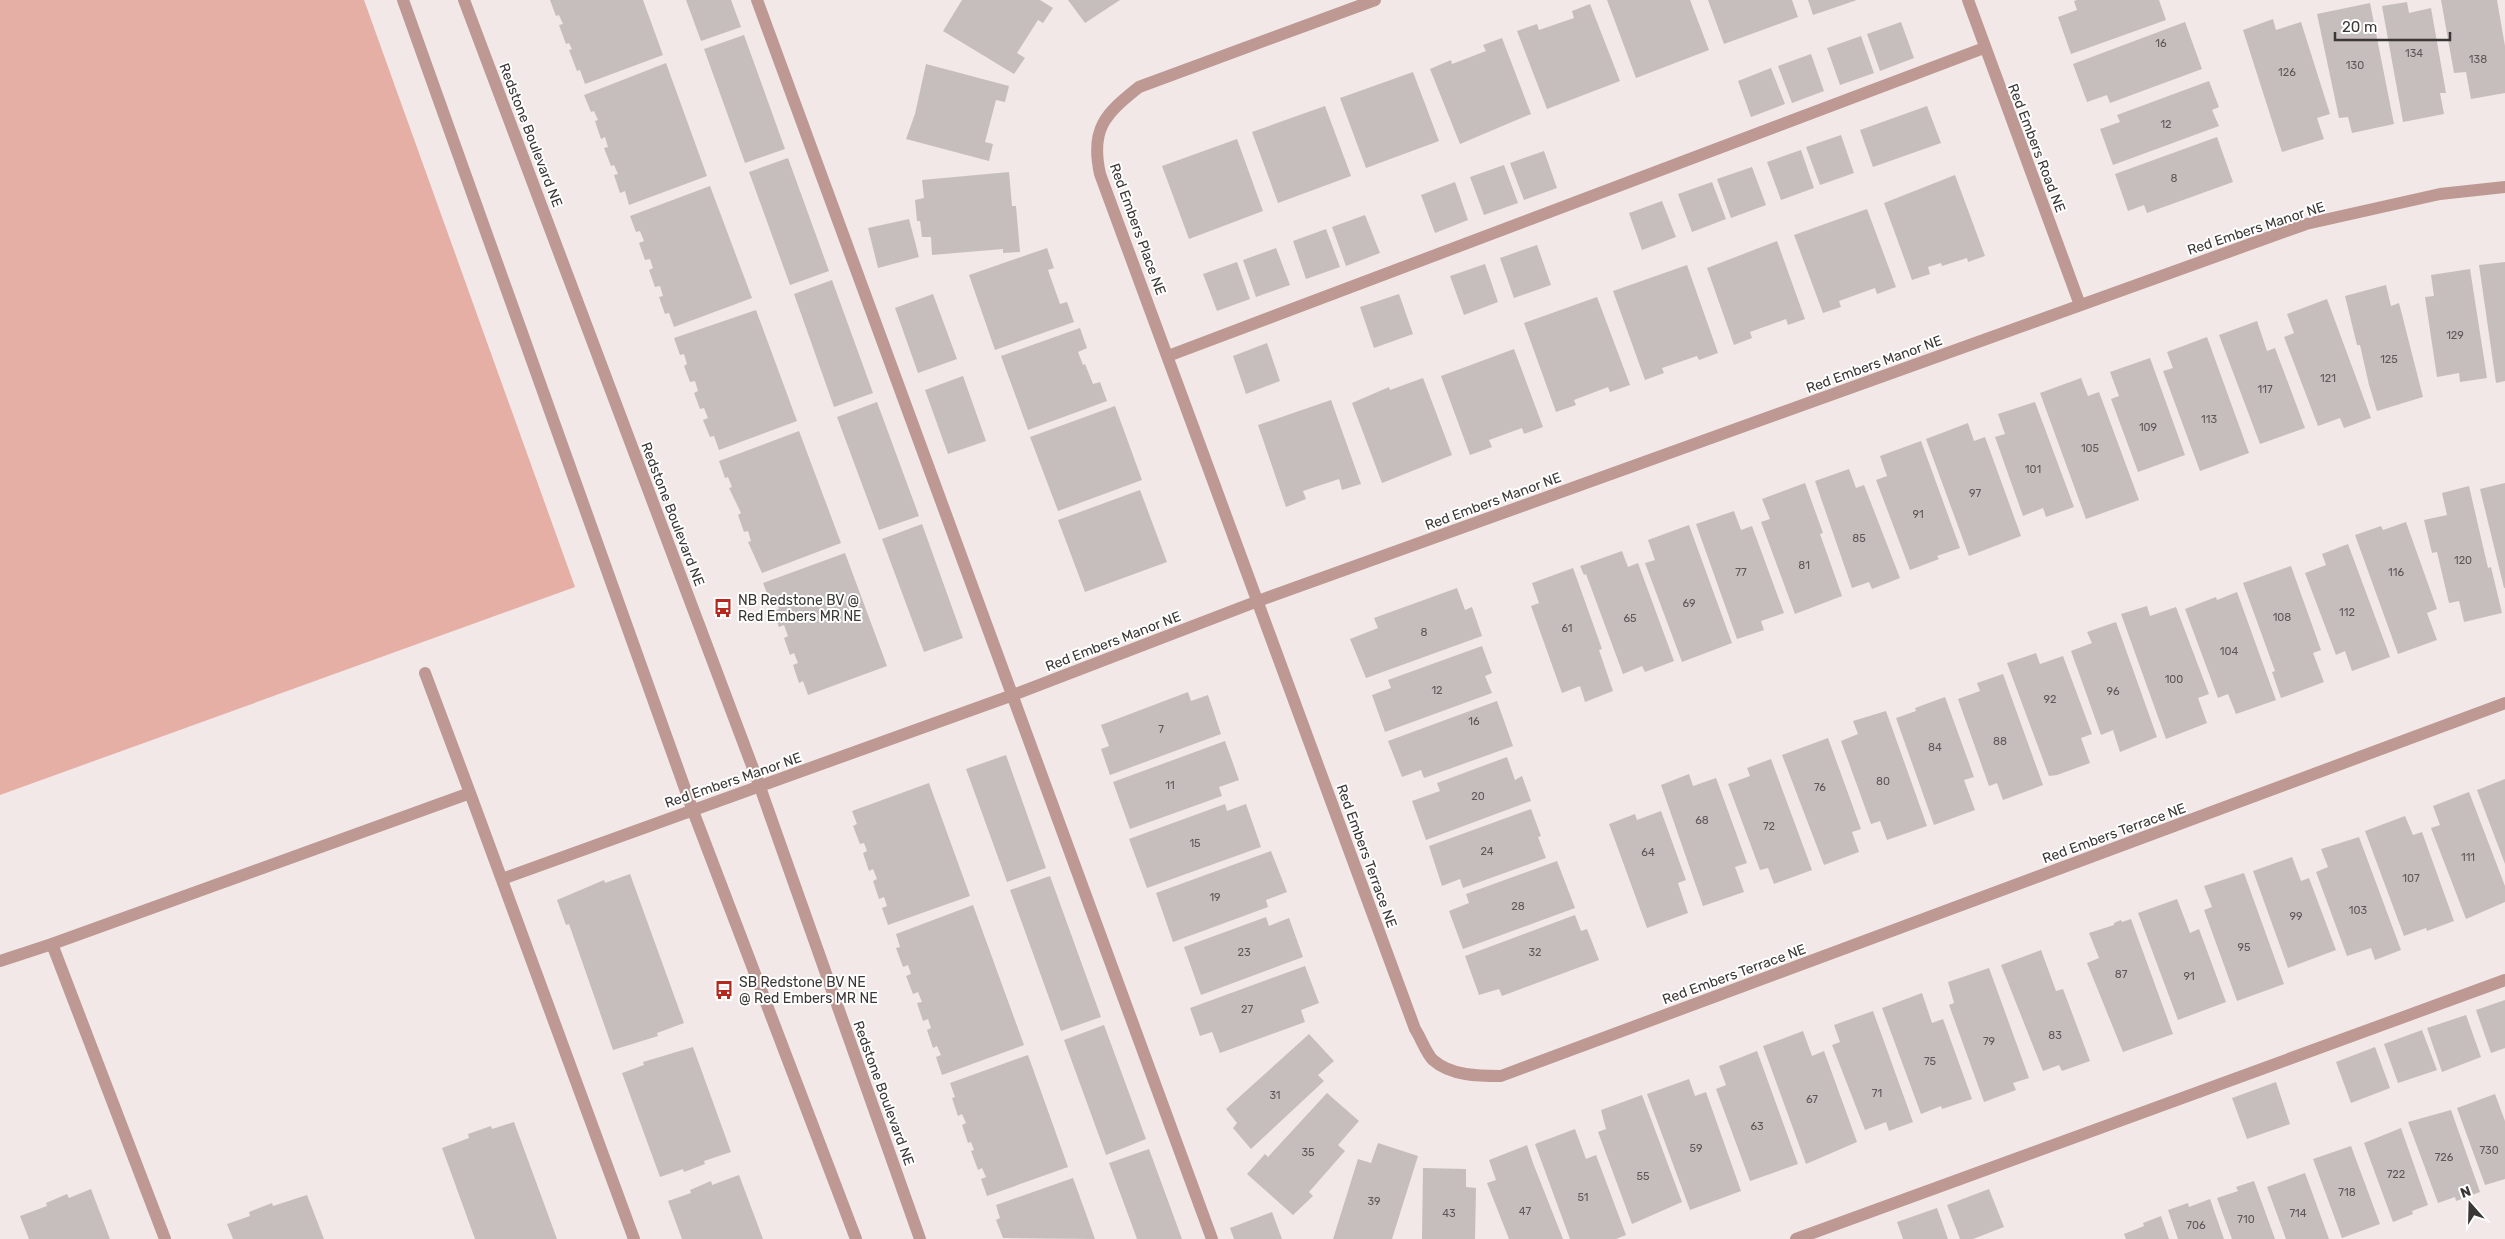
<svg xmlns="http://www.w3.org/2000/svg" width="2505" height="1239" font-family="Rubik,sans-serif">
  <rect width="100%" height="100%" fill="#f1e8e7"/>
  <path fill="#e6afa6" d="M0 0H364L575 587 0 795Z"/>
  <path fill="#c6bebd" d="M550 0H643L663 55 585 84 580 70 577 71 569 50 572 49 569 43 566 44 559 25 563 24 559 15 556 16Z
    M686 0H731L741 27 701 41Z
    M962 0H1040L1053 8 1043 23 1038 20 1017 53 1025 58 1014 74 943 31Z
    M1068 0H1120L1085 23Z
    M1607 0H1690L1709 50 1636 78Z
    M1708 0H1792L1798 17 1724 44Z
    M1808 0H1857L1813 15Z
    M2077 0H2159L2166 20 2071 54 2058 17 2077 10 2074 1Z
    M2441 0H2497L2505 46V93L2471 99 2466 72 2454 73Z
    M2407 2 2409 13 2431 8 2446 93H2440L2444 114 2403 122 2382 6Z
    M2370 3 2394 124 2352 133 2348 117 2339 118 2317 14Z
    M1590 4 1620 81 1547 109 1517 31 1537 24 1539 30 1574 18 1572 11Z
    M2273 19 2276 30 2301 22 2330 114 2317 118 2324 139 2282 152 2243 30Z
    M1901 22 1914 58 1880 71 1867 34Z
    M2185 22 2202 69 2110 103 2107 95 2087 102 2073 64Z
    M744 35 785 149 745 163 704 49Z
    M1861 36 1874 73 1840 85 1827 48Z
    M1502 38 1531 114 1460 144 1430 69 1451 60 1452 64 1486 51 1483 45Z
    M1811 54 1824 91 1792 103 1778 66Z
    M666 63 707 176 629 205 625 191 620 193 614 175 618 174 614 165 611 166 604 148 608 147 605 137 601 139 595 121 598 120 594 111 591 112 584 95Z
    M926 64 1009 86 1005 102 996 100 985 142 993 144 989 161 906 139 915 114Z
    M1771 68 1785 104 1751 117 1738 81Z
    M1413 72 1439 141 1366 168 1340 98Z
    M2209 81 2219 107 2212 110 2219 126 2113 165 2100 129 2120 122 2117 115Z
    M1325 106 1351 176 1278 203 1252 132Z
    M1927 106 1941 143 1873 167 1860 130Z
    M1841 135 1854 173 1820 185 1806 147Z
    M2217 137 2233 182 2147 213 2144 205 2128 211 2115 174Z
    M1237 139 1263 211 1189 239 1162 166Z
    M1801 150 1814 188 1781 200 1767 162Z
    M1544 151 1557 188 1524 200 1510 163Z
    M788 158 829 271 790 285 749 172Z
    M1504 165 1518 203 1484 215 1470 177Z
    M1752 167 1766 205 1731 218 1717 179Z
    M1009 172 1012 206H1016L1020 252 1003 253V249L932 255 931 237H922L920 221H917L915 200 924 198 922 180Z
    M1955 175 1985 256 1968 262 1967 258 1942 266 1941 263 1928 267 1930 274 1912 280 1884 203Z
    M1455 182 1468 220 1435 233 1421 195Z
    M1712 182 1726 219 1692 232 1678 194Z
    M710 186 752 298 674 327 669 313 665 314 659 297 663 296 660 286 655 287 649 270 653 268 650 259 645 260 639 243 644 241 640 231 636 232 630 216Z
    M1662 201 1676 237 1642 250 1629 213Z
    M1867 209 1896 287 1877 294 1875 288 1839 301 1841 307 1823 313 1794 235Z
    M1365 215 1380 253 1346 266 1332 227Z
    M909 219 919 257 878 268 868 228Z
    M1326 229 1340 267 1306 279 1293 241Z
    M1777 241 1805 319 1788 325 1786 319 1750 332 1752 338 1734 345 1707 268Z
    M1537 245 1551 285 1514 298 1500 258Z
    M1047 248 1054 268 1048 270 1060 304 1067 302 1074 322 995 350 969 275Z
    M1276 248 1290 285 1256 297 1243 260Z
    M1237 262 1250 299 1217 311 1203 274Z
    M2505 262V381L2496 383 2479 265Z
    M1485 264 1498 302 1464 315 1450 276Z
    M1687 265 1718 353 1699 360 1697 356 1662 368 1664 373 1645 380 1613 291Z
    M2470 269 2487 378 2460 382 2459 373 2437 377 2425 297 2434 296 2431 275Z
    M832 280 873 393 834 407 794 294Z
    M2386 285 2391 306 2399 303 2423 397 2377 411 2369 385 2360 345H2357L2345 296Z
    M933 294 957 359 918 373 895 308Z
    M1399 294 1413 334 1374 348 1360 307Z
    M1597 297 1630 385 1610 392 1608 387 1574 400 1576 405 1556 412 1524 323Z
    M2327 299 2371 418 2344 428 2340 418 2318 426 2284 337 2294 333 2287 314Z
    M756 310 797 421 719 450 714 436 710 437 703 420 708 418 704 408 700 409 694 393 698 391 695 381 690 382 684 366 687 364 684 354 680 355 674 338Z
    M2257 321 2267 351 2275 348 2305 428 2260 444 2219 335Z
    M1080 328 1087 348 1078 352 1083 365 1085 364 1093 384 1100 382 1107 401 1028 430 1001 356Z
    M2207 337 2249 453 2200 471 2163 371 2173 368 2167 352Z
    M1267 343 1280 381 1246 394 1233 356Z
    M1514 349 1543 427 1524 434 1522 428 1489 440 1492 447 1470 455 1441 376Z
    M2150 358 2185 455 2138 472 2111 399 2119 396 2110 372Z
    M963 376 986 441 948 454 925 390Z
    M1423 378 1452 455 1382 483 1352 403 1389 387 1390 390Z
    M2081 378 2088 396 2099 392 2139 500 2086 519 2040 393Z
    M1331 400 1361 484 1342 490 1339 479 1303 491 1306 499 1286 507 1258 425Z
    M877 402 919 516 879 530 837 417Z
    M2035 402 2074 507 2046 517 2043 508 2023 516 1995 437 2005 434 1998 414Z
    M1115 406 1142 480 1058 511 1030 437Z
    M1968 423 1974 441 1985 437 2021 536 1969 556 1926 439Z
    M799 431 841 543 762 573 748 542 751 541 748 531 744 532 738 515 741 513 729 488 732 487 728 477 725 478 719 461Z
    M1921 441 1960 548 1937 556 1939 559 1910 570 1876 480 1887 476 1880 456Z
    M1849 469 1856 488 1864 485 1900 578 1872 589 1869 582 1852 588 1815 481Z
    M1805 483 1823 533 1820 534 1842 596 1795 614 1761 522 1770 519 1762 499Z
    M2505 483V588H2504L2480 489Z
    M2469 486 2488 568 2491 567 2502 613 2464 622 2459 601 2449 603 2437 552 2432 553 2424 520 2447 515 2442 493Z
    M1140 490 1167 562 1085 592 1058 520Z
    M1734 511 1741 530 1752 526 1784 613 1761 621 1764 630 1737 639 1696 524Z
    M2406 522 2437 609 2427 613 2437 640 2398 654 2355 535 2381 526 2383 530Z
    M922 524 963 638 924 652 882 539Z
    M1689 525 1732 643 1682 662 1645 563 1655 560 1648 540Z
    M2348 544 2390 657 2352 671 2345 651 2336 655 2305 573 2326 565 2322 554Z
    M1622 551 1628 567 1638 563 1674 661 1645 672 1642 666 1623 674 1586 574 1584 575 1580 566Z
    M845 553 887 666 808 695 803 681 799 683 793 665 798 663 794 653 790 655 784 638 788 636 784 625 779 627 773 611 779 609 775 599 770 601 763 583Z
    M2291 566 2321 650 2313 653 2324 682 2281 698 2272 672 2275 671 2243 583Z
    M1573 568 1602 649 1599 650 1613 691 1585 702 1580 686 1562 693 1531 606 1539 603 1532 583Z
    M1457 588 1465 610 1472 607 1482 636 1366 678 1350 639 1378 628 1374 618Z
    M2237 592 2276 700 2236 714 2228 694 2218 698 2185 609 2216 597 2217 600Z
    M2147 606 2150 616 2176 607 2209 694 2198 698 2207 723 2166 739 2121 614Z
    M2116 622 2157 737 2120 752 2113 730 2101 735 2071 651 2092 643 2087 632Z
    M1482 646 1492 673 1485 676 1492 693 1385 732 1372 695 1391 688 1388 680Z
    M2036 653 2040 664 2063 656 2092 734 2081 738 2090 763 2057 775 2049 776 2007 663Z
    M2003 674 2043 785 2003 800 1997 783 1989 786 1958 699 1980 691 1977 683Z
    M1188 692 1191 701 1208 695 1221 734 1110 775 1101 749 1109 746 1101 725Z
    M1945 697 1974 777 1964 780 1975 810 1934 825 1896 718 1916 711 1915 708Z
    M1497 701 1513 746 1424 778 1421 770 1402 777 1388 741Z
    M1886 711 1927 826 1887 840 1880 821 1871 824 1841 741 1858 734 1853 721Z
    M1828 738 1861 829 1852 832 1859 852 1824 865 1782 755Z
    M1225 741 1239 780 1219 787 1222 796 1130 829 1113 782Z
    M1006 755 1046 868 1007 882 966 769Z
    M1507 757 1515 780 1522 776 1531 801 1426 840 1412 801 1440 791 1437 783Z
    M1771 759 1812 870 1774 884 1768 868 1760 870 1728 784 1750 776 1747 768Z
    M1689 774 1693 786 1716 778 1747 863 1735 867 1744 892 1703 906 1661 785Z
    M2505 779V864L2477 790Z
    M929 783 970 896 888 925 882 908 887 906 884 897 879 899 873 881 877 879 873 869 869 871 863 853 867 851 864 843 860 844 853 826 857 824 852 811Z
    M2469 792 2505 886V902L2466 919 2431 828 2440 825 2433 806Z
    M1225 804 1227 811 1246 804 1261 847 1147 888 1129 839Z
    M1531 809 1541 836 1538 837 1546 858 1463 888 1460 879 1442 886 1429 846Z
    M1661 811 1686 880 1678 883 1688 913 1647 928 1609 824 1635 814 1637 820Z
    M2405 816 2413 835 2422 832 2454 921 2427 931 2426 928 2404 936 2365 831Z
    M2359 837 2401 950 2375 960 2371 948 2347 956 2316 872 2328 867 2321 849Z
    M1271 851 1287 892 1266 900 1268 907 1173 942 1156 893Z
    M2292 857 2301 881 2309 878 2336 950 2288 968 2253 871Z
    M1557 861 1575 908 1463 949 1449 911 1469 903 1466 894Z
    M2244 873 2284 984 2237 1001 2204 910 2212 907 2204 886Z
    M630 874 684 1023 657 1033 658 1036 613 1050 569 924 566 925 557 900 604 880 605 883Z
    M1050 876 1101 1017 1061 1031 1010 890Z
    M2177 899 2190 933 2199 929 2226 1002 2178 1020 2138 913Z
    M973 905 1024 1045 942 1075 936 1057 941 1055 937 1046 933 1048 927 1030 931 1028 928 1019 923 1021 917 1003 922 1002 918 992 913 994 906 976 911 974 908 965 903 967 896 948 900 947 896 934Z
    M1575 915 1581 931 1587 929 1599 960 1502 996 1499 989 1479 995 1465 956Z
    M1266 917 1269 926 1289 918 1303 957 1201 995 1184 947Z
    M2131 919 2173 1034 2123 1052 2087 963 2099 958 2089 933 2114 925V923L2121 920 2122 922Z
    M2041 950 2056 991 2063 989 2090 1061 2062 1071 2059 1065 2043 1071 2001 965Z
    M1305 966 1319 1003 1301 1010 1305 1022 1220 1053 1212 1032 1200 1036 1190 1008Z
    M1989 968 2029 1078 2013 1083 2016 1090 1984 1102 1949 1005 1954 1003 1948 982Z
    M1922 993 1932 1023 1943 1019 1972 1099 1942 1109 1941 1106 1921 1114 1882 1008Z
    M2505 1000V1048L2491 1053 2476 1010Z
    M1873 1011 1913 1122 1889 1131 1886 1122 1865 1130 1832 1045 1840 1042 1834 1025Z
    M2466 1015 2481 1057 2442 1072 2427 1028Z
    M1104 1025 1146 1139 1106 1155 1064 1040Z
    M2422 1030 2437 1070 2398 1083 2384 1044Z
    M1803 1031 1812 1056 1824 1051 1857 1142 1806 1164 1763 1046Z
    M1309 1034 1334 1061 1318 1075 1324 1081 1251 1149 1233 1128 1237 1123 1226 1109Z
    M693 1047 731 1152 704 1161 705 1164 684 1172 683 1169 660 1177 622 1073 644 1065 643 1062Z
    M2375 1047 2390 1088 2351 1103 2336 1062Z
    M1757 1051 1798 1164 1750 1181 1716 1089 1726 1085 1719 1066Z
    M1028 1055 1068 1167 987 1196 981 1179 986 1177 982 1168 978 1170 971 1151 974 1150 971 1142 968 1143 962 1125 966 1123 962 1114 958 1116 952 1098 955 1097 950 1083Z
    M1689 1079 1695 1096 1706 1092 1741 1191 1690 1210 1647 1094Z
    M2276 1082 2290 1124 2247 1139 2232 1098Z
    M1327 1093 1359 1121 1338 1145 1345 1151 1309 1192 1313 1196 1293 1215 1247 1174 1265 1154 1268 1157Z
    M2495 1094 2505 1121V1179L2485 1185 2457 1108Z
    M1642 1095 1682 1202 1632 1224 1598 1132 1606 1129 1601 1110Z
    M2451 1110 2480 1192 2456 1201 2455 1197 2438 1203 2408 1122Z
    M514 1122 557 1239H475L442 1148 469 1138 468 1134 491 1126 492 1129Z
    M2401 1128 2428 1205 2412 1211 2413 1214 2393 1222 2364 1143Z
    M1575 1129 1586 1159 1596 1155 1626 1235 1616 1239H1570L1535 1144Z
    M1378 1143 1418 1156 1392 1239H1333L1358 1159 1371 1163Z
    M1527 1145 1533 1163 1563 1239H1509L1487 1183 1496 1180 1489 1160Z
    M2351 1146 2380 1224 2342 1238 2313 1159Z
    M1149 1149 1182 1239H1137L1109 1163Z
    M1423 1168 1466 1169V1187L1476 1188 1475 1239H1422Z
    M2305 1173 2329 1239H2286L2267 1187Z
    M739 1175 763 1239H682L668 1201 691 1193 690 1190 711 1181 712 1185Z
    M1073 1178 1095 1239 1003 1238 996 1220 1000 1218 996 1205Z
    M2254 1181 2275 1239H2232L2217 1198 2238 1191 2236 1187Z
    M91 1189 110 1239H29L20 1216 47 1206 46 1203 67 1194 69 1198Z
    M1989 1189 2004 1227 1973 1239H1960L1947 1205Z
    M307 1195 324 1239H233L227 1224 250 1216 249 1212 272 1203 273 1206Z
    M2210 1199 2224 1239H2178L2168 1210 2188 1203 2189 1207Z
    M1937 1208 1948 1239H1903L1897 1222Z
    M1272 1212 1282 1239H1234L1230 1228Z
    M2161 1216 2169 1239H2126L2124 1234 2144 1226 2143 1223Z"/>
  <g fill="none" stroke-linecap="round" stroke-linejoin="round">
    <path stroke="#be9994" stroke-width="12" d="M403 0 693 811 856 1239
      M464 0 760 787 920 1239
      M757 0 1212 1239
      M1375 0 1139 87C1105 114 1090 129 1100 174L1415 1029C1421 1038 1426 1053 1433 1060 1451 1076 1479 1076 1501 1076L2505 703
      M1968 0 2080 305
      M1168 356 1984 48
      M470 793 634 1239
      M502 879 1013 695 1258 601 2306 224 2440 194 2505 187
      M0 961 52 944
      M165 1239 52 944 470 793 425 673
      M1796 1239 2505 980"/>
  </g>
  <defs>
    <g id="bus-bare" transform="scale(1.5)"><path d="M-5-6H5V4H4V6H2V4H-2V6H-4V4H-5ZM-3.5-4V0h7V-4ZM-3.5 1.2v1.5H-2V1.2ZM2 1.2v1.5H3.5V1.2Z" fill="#b6281e" stroke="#fff" stroke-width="2.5" paint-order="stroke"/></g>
  </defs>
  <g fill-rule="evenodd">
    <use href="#bus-bare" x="723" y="608"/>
    <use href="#bus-bare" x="724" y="990"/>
  </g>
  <g text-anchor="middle" stroke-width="4" stroke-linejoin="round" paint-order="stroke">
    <g font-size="11" fill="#5d5958">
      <text x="2161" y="47">16</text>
      <text x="2414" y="57">134</text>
      <text x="2478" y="63">138</text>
      <text x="2355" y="69">130</text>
      <text x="2287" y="76">126</text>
      <text x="2166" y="128">12</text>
      <text x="2174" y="182">8</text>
      <text x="2455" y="339">129</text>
      <text x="2389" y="363">125</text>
      <text x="2328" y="382">121</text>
      <text x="2265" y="393">117</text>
      <text x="2209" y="423">113</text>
      <text x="2148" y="431">109</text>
      <text x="2090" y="452">105</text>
      <text x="2033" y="473">101</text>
      <text x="1975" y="497">97</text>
      <text x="1918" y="518">91</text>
      <text x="1859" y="542">85</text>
      <text x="2463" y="564">120</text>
      <text x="1804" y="569">81</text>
      <text x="1741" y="576">77</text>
      <text x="2396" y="576">116</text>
      <text x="1689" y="607">69</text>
      <text x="2347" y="616">112</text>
      <text x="2282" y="621">108</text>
      <text x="1630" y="622">65</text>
      <text x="1567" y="632">61</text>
      <text x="1424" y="636">8</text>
      <text x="2229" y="655">104</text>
      <text x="2174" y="683">100</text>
      <text x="1437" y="694">12</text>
      <text x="2113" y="695">96</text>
      <text x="2050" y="703">92</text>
      <text x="1474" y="725">16</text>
      <text x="1161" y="733">7</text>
      <text x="2000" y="745">88</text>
      <text x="1935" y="751">84</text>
      <text x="1883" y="785">80</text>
      <text x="1170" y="789">11</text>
      <text x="1820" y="791">76</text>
      <text x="1478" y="800">20</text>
      <text x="1702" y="824">68</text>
      <text x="1769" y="830">72</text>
      <text x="1195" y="847">15</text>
      <text x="1487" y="855">24</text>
      <text x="1648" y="856">64</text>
      <text x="2468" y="861">111</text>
      <text x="2411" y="882">107</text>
      <text x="1215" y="901">19</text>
      <text x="1518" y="910">28</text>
      <text x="2358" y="914">103</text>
      <text x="2296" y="920">99</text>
      <text x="2244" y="951">95</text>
      <text x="1244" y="956">23</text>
      <text x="1535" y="956">32</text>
      <text x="2121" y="978">87</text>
      <text x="2189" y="980">91</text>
      <text x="1247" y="1013">27</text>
      <text x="2055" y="1039">83</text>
      <text x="1989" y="1045">79</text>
      <text x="1930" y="1065">75</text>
      <text x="1877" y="1097">71</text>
      <text x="1275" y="1099">31</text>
      <text x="1812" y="1103">67</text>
      <text x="1757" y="1130">63</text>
      <text x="1696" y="1152">59</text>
      <text x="2489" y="1154">730</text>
      <text x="1308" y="1156">35</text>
      <text x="2444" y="1161">726</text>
      <text x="2396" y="1178">722</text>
      <text x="1643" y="1180">55</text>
      <text x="2347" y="1196">718</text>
      <text x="1583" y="1201">51</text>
      <text x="1374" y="1205">39</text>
      <text x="1525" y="1215">47</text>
      <text x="1449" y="1217">43</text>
      <text x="2298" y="1217">714</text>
      <text x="2246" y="1223">710</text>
      <text x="2196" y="1229">706</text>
    </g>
    <g font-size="14" fill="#3a3736" stroke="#fff">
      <text transform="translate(531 135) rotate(69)" y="5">Redstone Boulevard NE</text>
      <text transform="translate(2037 148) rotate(69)" y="5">Red Embers Road NE</text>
      <text transform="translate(2256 228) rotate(-18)" y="5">Red Embers Manor NE</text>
      <text transform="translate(1138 229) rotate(70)" y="5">Red Embers Place NE</text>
      <text transform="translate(1874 364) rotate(-20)" y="5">Red Embers Manor NE</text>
      <text transform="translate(1493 501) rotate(-20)" y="5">Red Embers Manor NE</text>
      <text transform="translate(673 514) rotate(69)" y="5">Redstone Boulevard NE</text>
      <text transform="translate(1113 641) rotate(-21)" y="5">Red Embers Manor NE</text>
      <text transform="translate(733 780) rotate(-19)" y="5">Red Embers Manor NE</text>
      <text transform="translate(2114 833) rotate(-20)" y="5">Red Embers Terrace NE</text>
      <text transform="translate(1367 856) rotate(70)" y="5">Red Embers Terrace NE</text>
      <text transform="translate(1734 974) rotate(-20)" y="5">Red Embers Terrace NE</text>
      <text transform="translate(884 1093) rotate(70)" y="5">Redstone Boulevard NE</text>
    </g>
    <g font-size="14" fill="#3a3736" stroke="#fff" text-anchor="start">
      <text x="738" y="605">NB Redstone BV @<tspan x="738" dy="16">Red Embers MR NE</tspan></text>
      <text x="739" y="987">SB Redstone BV NE<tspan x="739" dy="16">@ Red Embers MR NE</tspan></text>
    </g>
  </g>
  <g transform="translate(2470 1204) rotate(340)" stroke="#ffffff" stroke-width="4" paint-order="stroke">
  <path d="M0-4L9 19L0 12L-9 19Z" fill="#3a3736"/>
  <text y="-8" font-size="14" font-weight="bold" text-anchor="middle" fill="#3a3736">N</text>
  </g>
  <path d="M2335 32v8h115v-8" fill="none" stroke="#3a3736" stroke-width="2.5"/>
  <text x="2342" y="32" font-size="15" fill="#3a3736" stroke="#ffffff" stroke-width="4" paint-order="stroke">20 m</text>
</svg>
